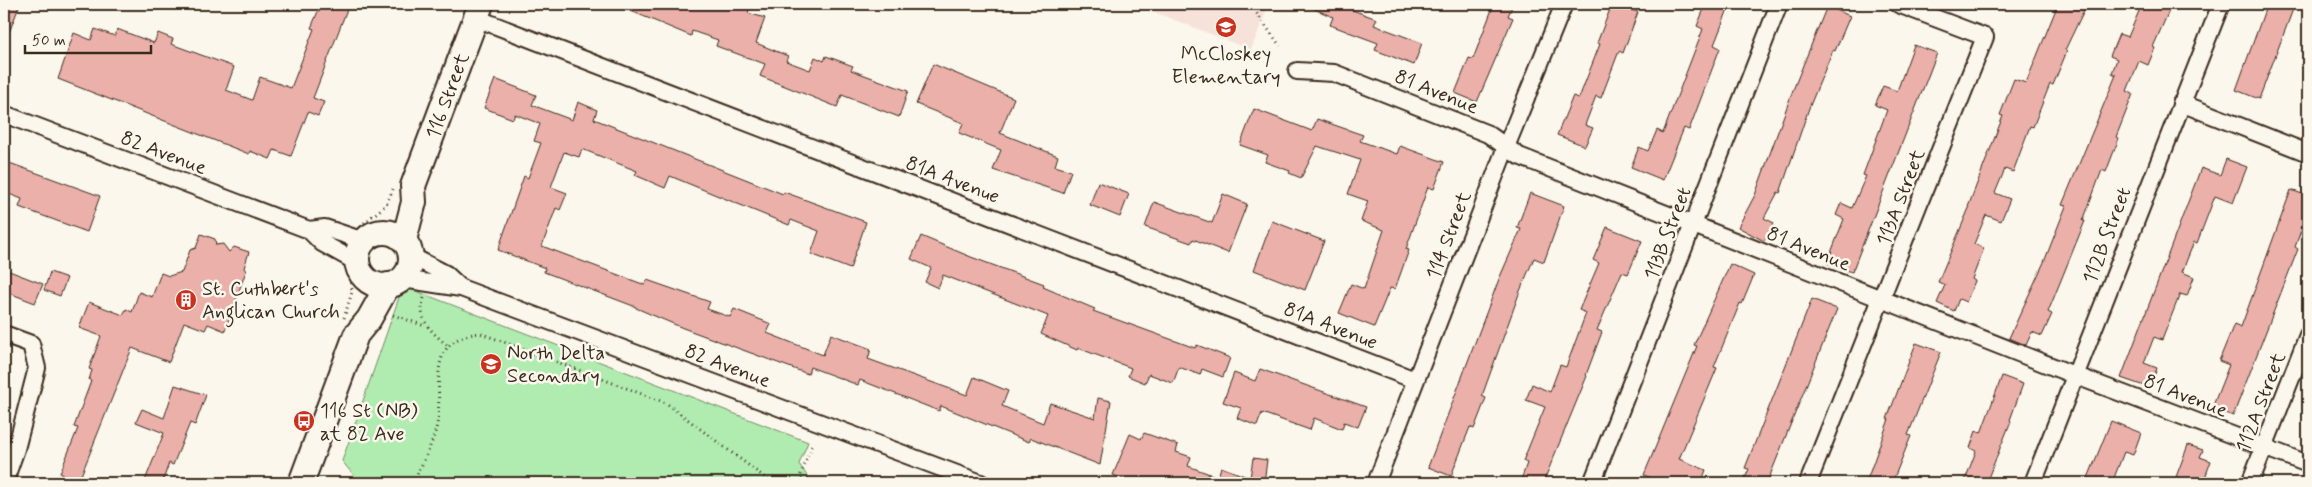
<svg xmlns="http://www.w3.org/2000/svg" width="2312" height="487" font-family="Mynerve,sans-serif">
  <rect width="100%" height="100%" fill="#fbf7ec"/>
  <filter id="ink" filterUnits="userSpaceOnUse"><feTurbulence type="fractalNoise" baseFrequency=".02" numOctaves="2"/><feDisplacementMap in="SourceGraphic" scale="10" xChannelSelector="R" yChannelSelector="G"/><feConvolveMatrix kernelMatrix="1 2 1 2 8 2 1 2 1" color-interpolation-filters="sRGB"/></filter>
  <g filter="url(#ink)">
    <path fill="#f6e2d8" d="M1134 4H1269L1251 50Z"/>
    <path fill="#b0ebb0" stroke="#768a67" d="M403 286 808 442 799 464 812 483H360L342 461Z"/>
    <path fill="#eab0a9" stroke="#3b2a1e" d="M4 4H20L5 43H4Z
      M321 4H349L313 98 324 102 318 116 308 112 291 156 274 150 270 159 250 151 249 154 58 79 74 33 91 40 95 29 115 36 117 29 154 43 158 33 173 39 171 44 234 67 226 90 252 100 260 77 291 88 314 29 311 28Z
      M614 4H751L748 13 765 18 756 43 788 56 786 61 810 70 815 57 824 61 826 56 853 66 851 70 908 91 899 117 842 95 837 107 760 76 765 64 716 46 718 40 692 31 691 36Z
      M1303 4H1336L1377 19 1374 25 1422 43 1414 65 1375 50 1378 43 1330 25 1333 17Z
      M1494 4H1513L1508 16 1513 18 1477 102 1455 93 1469 58 1473 59Z
      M1612 4 1638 12 1623 53 1619 51 1601 98 1596 96 1585 125 1593 128 1585 146 1557 135 1573 96 1579 98 1600 44 1597 43Z
      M1706 4H1730L1714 45 1720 48 1689 130 1684 128 1663 180 1631 167 1639 147 1648 151 1657 130 1663 133 1703 29 1697 26Z
      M2058 4H2087L2065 50 2067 51 2053 85 2050 84 2033 127 2030 126 2013 172 2005 169 1995 193 2010 199 2001 221 1986 215 1974 244 1984 248 1972 279 1975 281 1966 302 1959 299 1954 311 1937 303 1945 285 1938 282 1969 208 1968 207 2003 116 2000 115 2014 79 2026 83Z
      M2142 4H2172L2153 47 2155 48 2148 65 2139 61 2127 91 2133 94 2116 137 2119 138 2106 172 2102 170 2083 221H2085L2048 312 2052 314 2042 336 2032 332 2026 345 2009 338 2044 262 2066 206 2062 205 2116 75 2112 73 2117 59 2110 56 2119 34 2128 37Z
      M2267 4H2295L2259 99 2236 90Z
      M1827 6 1850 16 1835 51 1833 50 1809 108 1780 193 1778 192 1764 218 1774 223 1764 241 1738 227 1755 195 1793 90Z
      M1914 45 1937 53 1852 272 1827 263 1844 219 1836 215 1841 203 1852 208 1866 176 1863 175 1887 110 1875 105 1883 86 1897 91Z
      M933 64 1014 98 1000 133 1058 156 1055 166 1071 171 1063 193 993 170 1001 150 959 133 963 123 916 104Z
      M495 79 536 95 532 105 572 120 578 102 597 110 594 119 783 194 784 192 866 222 850 269 811 254 819 231 791 220 789 225 670 176 665 188 635 175 637 171 582 149 579 157 564 152 551 187 567 193 560 210 556 208 542 246 645 285 647 280 710 302 707 309 730 317 734 309 771 324 767 333 823 355 831 334 871 349 868 359 967 395 974 377 1008 391 1002 406 1043 423 1050 403 1095 418 1098 398 1111 401 1100 465 1031 438 1029 442 941 406 939 411 860 380 858 385 810 367 808 374 683 328 636 308V307L544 272 545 268 498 250 524 176 528 178 541 143 534 141 540 124 515 114 513 119 484 108Z
      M1254 109 1312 131 1317 119 1363 135 1360 141 1397 154 1400 146 1444 162 1434 189 1428 187 1406 249 1409 250 1395 289 1390 288 1374 327 1339 313 1351 284 1364 289 1384 230 1361 221 1368 201 1348 194 1360 160 1317 146 1301 178 1289 173 1290 171 1265 162 1268 155 1240 145Z
      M2226 159 2247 167 2233 203 2215 196 2197 243 2194 242 2182 272 2194 277 2187 296 2180 294 2162 340 2154 337 2144 363 2157 368 2150 388 2121 378 2201 168 2220 175Z
      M4 161 100 196 87 232 19 207 22 199 4 192Z
      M1098 182 1129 194 1120 217 1090 205Z
      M2291 190 2308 196V211L2295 247 2298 249 2233 416 2212 408 2229 365 2219 361 2234 324 2241 327Z
      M1530 193 1564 206 1544 262 1534 258 1520 291 1482 396 1486 398 1474 429 1470 427 1451 476 1428 467 1499 279 1521 229 1517 228Z
      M1223 194 1247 204 1228 253 1193 239 1191 243 1145 227 1154 202 1212 223Z
      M1272 221 1324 241 1305 290 1254 270Z
      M1607 227 1642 241 1628 274 1622 272 1597 330 1602 332 1586 375 1587 376 1543 483H1520L1527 463 1523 461 1545 407 1526 400 1532 384 1550 392 1560 365 1566 367 1586 313 1579 310 1599 263 1593 260Z
      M201 234 215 239 216 245 223 244 229 252 234 247 249 252 244 268 246 271 225 331 208 324 205 330 184 322 169 362 132 348 78 483H61L64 475 60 473 78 428 74 427 91 381 89 380 92 370 89 369 101 336 79 328 89 302 123 315 126 309 132 312 139 292 152 297 161 273 169 276 182 272 190 250 196 248Z
      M921 236 971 257 1044 284 1043 287 1095 309 1093 311 1195 348 1197 345 1230 358 1223 377 1202 369 1200 375 1179 367 1173 383 1149 374 1145 383 1128 376 1131 368 1078 348 1077 350 1041 334 1048 316 943 275 938 288 925 282 931 268 911 259Z
      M1730 264 1754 275 1742 304 1740 303 1714 367 1717 368 1679 459 1706 470 1701 483H1663L1644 475 1697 346 1694 345Z
      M4 269 43 284 35 303 4 291Z
      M50 272 67 278 60 296 44 290Z
      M1812 299 1837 309 1767 483H1743L1749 469 1745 468Z
      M1916 343 1941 352 1908 435 1911 436 1892 483H1866L1889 419H1887Z
      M1260 369 1366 407 1358 427 1344 422 1342 429 1314 418 1310 430 1262 413 1257 426 1237 418 1241 408 1223 402 1234 373 1255 381Z
      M2002 376 2023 384 2010 420 2011 421 1986 483H1964L1976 451 1970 448 1976 431 1981 433Z
      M175 385 206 395 195 425 190 423 173 465 169 463 162 483H144L164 433 136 422 142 409 164 418Z
      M2111 421 2141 433 2133 455 2124 452 2112 483H2086Z
      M1144 433 1178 445 1176 452 1191 457 1188 466 1218 477 1221 467 1250 478 1253 458 1267 460 1264 483H1134L1113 475 1130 434 1141 439Z
      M2188 445 2203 450 2200 457 2211 461 2203 483H2192L2176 477Z"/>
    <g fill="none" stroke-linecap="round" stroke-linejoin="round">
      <g stroke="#3b2a1e" stroke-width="20">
        <path id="street" d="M476 18 1415 380
          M1297 71 1334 73 1488 134 1519 156 2074 375 2308 464
          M2181 103 2308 153
          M4 114 309 230 322 243 358 263
          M309 230 325 228 364 241
          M411 256 446 274 461 288
          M403 279 461 288 981 483
          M4 334 31 344 37 368 16 449 4 483
          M1376 483 1506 147 1564 4
          M1596 483 1594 478 1779 4
          M1808 483 1985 37 1898 4
          M2033 483 2221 4
          M2250 483 2308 335"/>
      </g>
      <g stroke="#3b2a1e" stroke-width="28">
        <g id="secondary">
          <circle cx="384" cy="259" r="27"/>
          <path id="s1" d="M404 240 414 202 413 186 481 4"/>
          <path d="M301 483 356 335 369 319 388 285"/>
        </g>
      </g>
      <path stroke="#3b2a1e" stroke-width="3" stroke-dasharray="1 4" stroke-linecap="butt" d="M1254 4 1255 11 1280 46
        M364 223 386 205 393 189
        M424 298C416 320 433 333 448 346
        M393 315 425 326
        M344 318 352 292 351 278
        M413 483C421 466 431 448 436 429 446 390 420 340 480 333L666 403 772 483
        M805 483 800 477 813 443"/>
      <use href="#street" stroke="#fbf7ec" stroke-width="16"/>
      <use href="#secondary" stroke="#fbf7ec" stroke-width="24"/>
    </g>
  </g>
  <defs>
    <g id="school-disc" transform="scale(1.125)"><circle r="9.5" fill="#c8321e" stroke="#fbf7ec"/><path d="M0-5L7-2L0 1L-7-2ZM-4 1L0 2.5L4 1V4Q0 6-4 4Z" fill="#fff"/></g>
    <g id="building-disc" transform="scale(1.125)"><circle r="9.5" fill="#c8321e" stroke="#fbf7ec"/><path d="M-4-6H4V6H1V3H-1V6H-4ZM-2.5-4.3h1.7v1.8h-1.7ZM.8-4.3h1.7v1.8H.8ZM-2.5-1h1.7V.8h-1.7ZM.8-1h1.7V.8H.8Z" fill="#fff"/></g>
    <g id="bus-disc" transform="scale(1.125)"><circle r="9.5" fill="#c8321e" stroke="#fbf7ec"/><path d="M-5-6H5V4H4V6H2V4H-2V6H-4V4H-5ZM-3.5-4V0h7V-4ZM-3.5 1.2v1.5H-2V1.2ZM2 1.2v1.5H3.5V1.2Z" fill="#fff"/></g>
  </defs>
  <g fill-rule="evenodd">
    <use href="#school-disc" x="1226" y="27"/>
    <use href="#building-disc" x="186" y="300"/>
    <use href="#school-disc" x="491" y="364"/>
    <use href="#bus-disc" x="304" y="421"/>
  </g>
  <g text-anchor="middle" stroke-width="5" stroke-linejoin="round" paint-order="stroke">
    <g font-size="20" fill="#3b2a1e" stroke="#fbf7ec" text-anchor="start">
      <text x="1226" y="60" text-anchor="middle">McCloskey<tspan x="1226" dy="23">Elementary</tspan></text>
      <text x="202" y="295">St. Cuthbert's<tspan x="202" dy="23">Anglican Church</tspan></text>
      <text x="507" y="359">North Delta<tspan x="507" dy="23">Secondary</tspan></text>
      <text x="320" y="417">116 St (NB)<tspan x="320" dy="23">at 82 Ave</tspan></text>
    </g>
    <g font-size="20" fill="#3b2a1e" stroke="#fbf7ec">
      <text transform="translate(1437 91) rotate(22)" y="7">81 Avenue</text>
      <text dy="7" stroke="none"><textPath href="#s1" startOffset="152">116 Street</textPath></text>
      <text transform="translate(164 152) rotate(21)" y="7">82 Avenue</text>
      <text transform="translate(953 179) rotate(21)" y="7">81A Avenue</text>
      <text transform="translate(1900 197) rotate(-69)" y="7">113A Street</text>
      <text transform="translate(1667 233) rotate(-69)" y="7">113B Street</text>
      <text transform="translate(1448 235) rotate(-69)" y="7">114 Street</text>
      <text transform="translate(2106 235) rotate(-69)" y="7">112B Street</text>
      <text transform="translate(1809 248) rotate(22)" y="7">81 Avenue</text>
      <text transform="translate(1331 325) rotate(21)" y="7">81A Avenue</text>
      <text transform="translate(728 365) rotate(21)" y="7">82 Avenue</text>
      <text transform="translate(2186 395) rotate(21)" y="7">81 Avenue</text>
      <text transform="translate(2260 402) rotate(-69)" y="7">112A Street</text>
    </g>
  </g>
  <rect width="2312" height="487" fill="none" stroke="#fbf7ec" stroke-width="20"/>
  <rect x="10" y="10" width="2292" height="467" fill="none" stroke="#3b2a1e" stroke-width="2" filter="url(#ink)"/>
  <path d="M25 45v8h126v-8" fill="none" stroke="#3b2a1e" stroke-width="2.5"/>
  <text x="32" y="45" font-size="15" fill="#3b2a1e" stroke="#fbf7ec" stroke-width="4" paint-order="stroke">50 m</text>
</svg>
